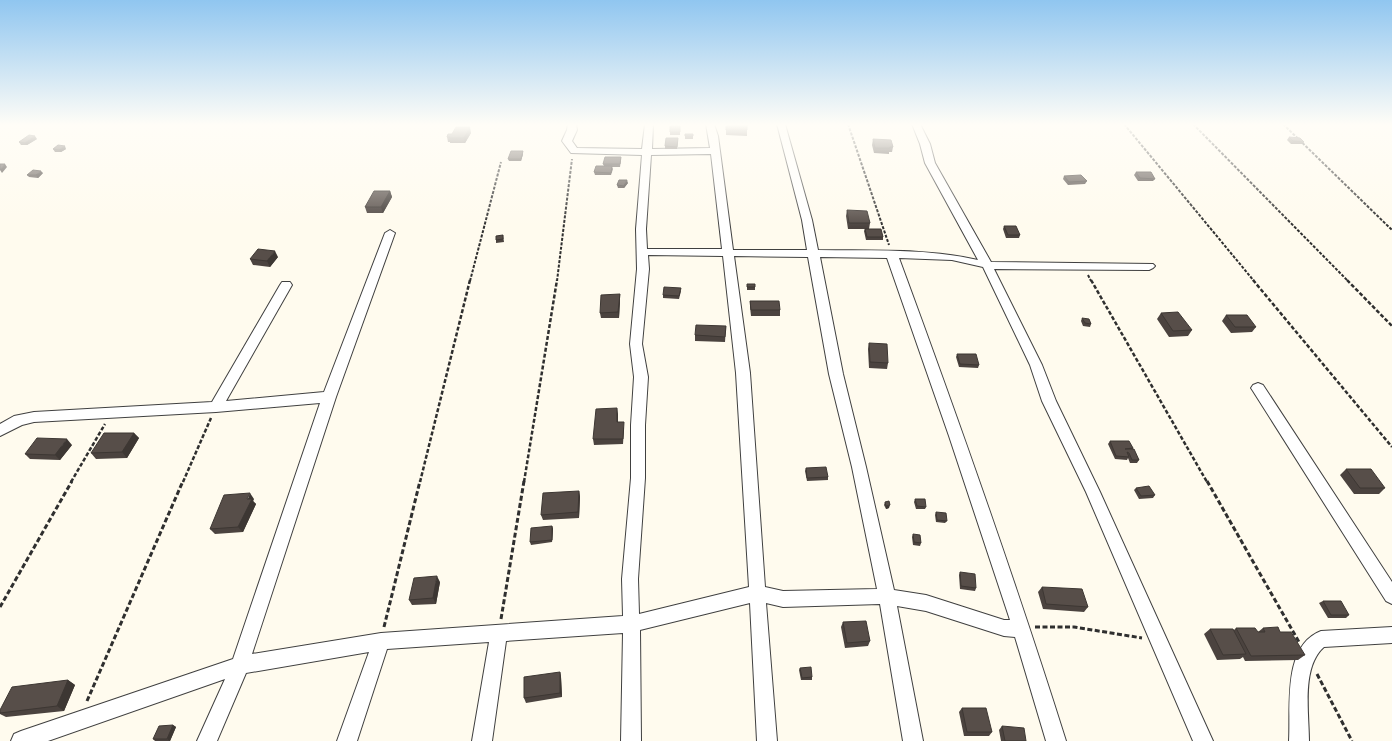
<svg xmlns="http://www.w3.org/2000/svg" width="1392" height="741" font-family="'Times New Roman',serif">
  <rect width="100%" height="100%" fill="#fffbee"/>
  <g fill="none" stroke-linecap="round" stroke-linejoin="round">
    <g stroke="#404040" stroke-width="2">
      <path id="minor" d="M568 124H576L577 130 572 141 577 148 642 149 645 124H653L652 149 710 148 706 124H714L718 136 733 250H807L802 220 777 124H785L812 220 818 250C872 251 926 248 978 260L925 163 920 144 912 124H920L930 144 935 163 991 262 1153 264 1155 266 1153 268 1149 270 994 269 1042 365 1056 401 1100 492 1213 741H1193L1086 492 1042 401 1030 365 983 267 952 260 899 258C958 418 1015 579 1066 741H1046L1015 637 1004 636 926 611 897 606 923 741H903L880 604 783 607 766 603 777 741H757L750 603 640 630 641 741H621L623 633 506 641 492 741H472L489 642 387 649 357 741H337L369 652 246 673 217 741H197L225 679 48 741H11L14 734 21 731 233 659 320 403 216 412 34 422 22 425 0 436V424L14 416 34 412 212 402 280 285 282 282H290L292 285 226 401 324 392 385 233 390 230 395 233 336 397 252 654 381 633 623 616 622 579 631 478V425L634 377 630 344 637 269 636 229 642 155 571 153 562 141 567 130ZM711 154 722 249H647L646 229 651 155ZM648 255 723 256 736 373 749 587 639 614 638 579 645 478V425L648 377 642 344 649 269ZM734 256 808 257 829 374 852 467 877 589 783 591 765 587 750 373ZM820 257 887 258 949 436 1010 620H1004L926 595 894 590 866 467 843 374Z
        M1258 383 1263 385 1392 582V604L1386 601 1253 391 1251 388 1253 385Z
        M1392 627V643L1324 647C1301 667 1309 713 1309 741H1289C1291 707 1282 646 1321 631Z"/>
    </g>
    <path stroke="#2f2f2f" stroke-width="2" stroke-dasharray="3 1.5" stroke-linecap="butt" d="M848 124 889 245
      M1124 124 1254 281
      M1193 124 1348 281
      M1283 124 1392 230
      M1088 275 1091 281
      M470 281 501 162
      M557 281 572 159"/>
    <path stroke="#2f2f2f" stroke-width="2.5" stroke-dasharray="4 2" stroke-linecap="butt" d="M1091 280 1207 482
      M1253 280 1392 447
      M1347 280 1392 326
      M71 482 105 424
      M183 482 211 418
      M420 482 470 280
      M524 482 557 280"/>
    <path stroke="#2f2f2f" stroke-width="3" stroke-dasharray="5 2.5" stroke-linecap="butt" d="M1207 481 1299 642
      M0 607 72 481
      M501 619 524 481
      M384 627 420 481
      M1035 627H1074L1142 638
      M1317 674 1352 741
      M87 701 183 481"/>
    <use href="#minor" fill="#fff" fill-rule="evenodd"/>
  </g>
  <path fill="#4b433f" d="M680 126V135H670V132Z
    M726 126H731L747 130V136L726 135Z
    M471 133 465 143H450V142H448L447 137Z
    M693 134V139H685V136Z
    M1289 137 1304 142 1302 144H1291L1287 140Z
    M678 138 677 149H665V146Z
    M37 139 27 145H21L19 142Z
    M873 139 893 147 892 152H889V154L874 153 872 145Z
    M53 149H66L61 152H55Z
    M523 151V154L521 161H509L508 159Z
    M621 157V160L620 167H612L613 169 611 175H595L594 172 604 166 603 164Z
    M1136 172 1155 179 1153 181H1138L1134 175Z
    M43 173 38 178 29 177 27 175Z
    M1064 176 1087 181 1085 184 1068 185 1063 179Z
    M628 183 624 188H618L617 185Z
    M390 191 392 197 383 213H367L365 207Z
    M847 210 870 223 869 229 883 237V240H866L864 231 865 229H848L846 216Z
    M1004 226 1020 235 1019 238H1006L1003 229Z
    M503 235 504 242 496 243V240Z
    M278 257 270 267 253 265 250 259Z
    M747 284 755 287V290H747Z
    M681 291 679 299 663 298V295Z
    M620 294V300L619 318H601L600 313Z
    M750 301 780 310V316H751L750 307Z
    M1161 313 1192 330 1188 336 1169 337 1157 319Z
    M1226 315 1256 327 1252 332 1231 333 1222 321Z
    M1082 318 1091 324 1090 327 1083 326 1081 321Z
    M726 326 725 342 695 341V335Z
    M869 343 888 363 887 369 869 368 868 349Z
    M957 354 979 365 978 368 959 367 956 357Z
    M618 414V422L624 428 623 444 594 445 593 439Z
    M134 433 139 438 127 458 96 459 91 453Z
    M1110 441 1133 448V449L1139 460 1137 463H1130L1128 458 1127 460 1115 459 1108 444Z
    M72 445 60 460 30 459 25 454Z
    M806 468 828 477V480L807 481 805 471Z
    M1346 469 1385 488 1379 494H1354L1340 475Z
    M1136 488 1155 495 1153 498 1139 499 1134 490Z
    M579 491 580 497 579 518 543 520 541 515Z
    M254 499 253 501 256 504 243 532 215 534 210 529Z
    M915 499 926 507 925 509H916L914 502Z
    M885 502 889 508 886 509 884 505Z
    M936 512 947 521 945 523 936 522 935 515Z
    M552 526 553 529 552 542 531 545 530 542Z
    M913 534 921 543 920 546 913 545 912 537Z
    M960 572 976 588 975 591 960 589 959 575Z
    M440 582 436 604 412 605 409 600Z
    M1042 587 1088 607 1084 612 1043 609 1038 592Z
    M1323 601 1349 615 1346 618H1328L1319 603Z
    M843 622 870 641 868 646 845 648 841 627Z
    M1236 628 1258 632 1263 628 1280 632 1305 655 1298 660 1245 661 1243 657 1240 659 1217 660 1204 634 1210 629 1234 630Z
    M800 668 812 677V680H801L799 670Z
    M560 672 561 677 562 697 526 703 524 698Z
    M68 680 75 685 64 711 6 717 0 714V710Z
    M962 708 992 732 989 736H964L959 712Z
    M173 725 176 727 170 741H155L153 739Z
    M1002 726 1026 741H1001L999 730Z"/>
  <path fill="#3d3733" d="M470 127 471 133 465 143 464 138Z
    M35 136 37 139 27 145 25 143Z
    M65 146 66 149 61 152 59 150Z
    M523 151V154L521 161V159Z
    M5 164 7 167 2 173 0 170Z
    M41 171 43 173 38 178 36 175Z
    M627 180 628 183 624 188V186Z
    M390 191 392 197 383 213 381 207Z
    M275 251 278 257 270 267 267 261Z
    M620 294V300L619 318 618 312Z
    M617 408 618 414 617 428Z
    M134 433 139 438 127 458 122 452Z
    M67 439 72 445 60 460 55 455Z
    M579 491 580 497 579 518 578 512Z
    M250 493 254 499 253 501 256 504 243 532 238 527Z
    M890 505 889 508 886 509V506Z
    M552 526 553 529 552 542Z
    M437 576 440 582 436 604 433 598Z
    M560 672 561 677 562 697 560 693Z
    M68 680 75 685 64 711 57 706Z
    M173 725 176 727 170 741 167 739Z"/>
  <path fill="#574e49" stroke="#3d3733" d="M731 124H747V130H726V126H731Z
    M670 126H680V132H670Z
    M456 127H470L464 138H449L450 137H447L448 134H452Z
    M685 134H693V136H685Z
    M29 135 35 136 25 143 19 142Z
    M1289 137 1300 138 1304 142 1293 141Z
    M666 138H678L677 147 665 146Z
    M873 139 891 140 893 147H890V148H875Z
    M58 145 65 146 59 150 53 149Z
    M511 151H523L521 159H508Z
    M605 157H621L620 164H603Z
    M0 164H5L0 170Z
    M596 166H612L611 173 594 172Z
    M33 170 41 171 36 175H27Z
    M1136 172H1151L1155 179 1140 178Z
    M1081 175 1087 181 1069 182 1064 176Z
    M619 180H627L624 186 617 185Z
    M374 191H390L381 207H365Z
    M847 210 867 211 870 223H849Z
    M1004 226H1016L1020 235H1008Z
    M865 229H881L883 237H867Z
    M503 235V239L496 240V236Z
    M258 249 275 251 267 261 250 259Z
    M747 284H755V287H747Z
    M664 287 681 288 679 296 663 295Z
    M620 294 618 312 600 313 601 295Z
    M750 301H779L780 310H751Z
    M1178 312 1192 330 1173 331 1161 313Z
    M1226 315H1247L1256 327H1235Z
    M1082 318 1089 319 1091 324 1085 323Z
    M696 325 726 326 725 337 695 335Z
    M869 343 887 344 888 363 870 362Z
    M957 354H976L979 365 960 364Z
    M617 408V422H624L623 439H593L596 409Z
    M104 433H134L122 452 91 453Z
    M37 438 67 439 55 455 25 454Z
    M1110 441H1129L1133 448 1125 449H1134L1139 460H1132L1129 453 1127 452 1129 457 1116 456Z
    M826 467 828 477 807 478 806 468Z
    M1346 469H1371L1385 488H1360Z
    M1149 486 1155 495 1141 496 1136 488Z
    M579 491 578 512 541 515 543 493Z
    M250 493 247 499H252L238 527 210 529 224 495Z
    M915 499H925L926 507 917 506Z
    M889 501 890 505 886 506 885 502Z
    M936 512 946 513 947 521 937 520Z
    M552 526V540L530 542 531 528Z
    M913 534 920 535 921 543 914 542Z
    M960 572 975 574 976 588 961 586Z
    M437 576 433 598 409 600 414 578Z
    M1042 587 1082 589 1088 607 1046 604Z
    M1323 601H1341L1349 615H1331Z
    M866 621 870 641 847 643 843 622Z
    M1278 627 1280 632H1291L1305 655 1251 656 1236 628H1255L1258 632H1265L1263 628Z
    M1210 629H1233L1246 654 1223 655Z
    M811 667 812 677 802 678 800 668Z
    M560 672V693L524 698V677Z
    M68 680 57 706 0 713V710L12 687Z
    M962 708H986L992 732H967Z
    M173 725 167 739H153L159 726Z
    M1002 726 1024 728 1026 741H1005Z"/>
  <linearGradient id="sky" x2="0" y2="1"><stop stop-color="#90c6f0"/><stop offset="0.55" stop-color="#fffdf7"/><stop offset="1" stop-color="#fffdf7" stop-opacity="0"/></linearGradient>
  <rect width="1392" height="227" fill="url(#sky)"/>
</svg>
